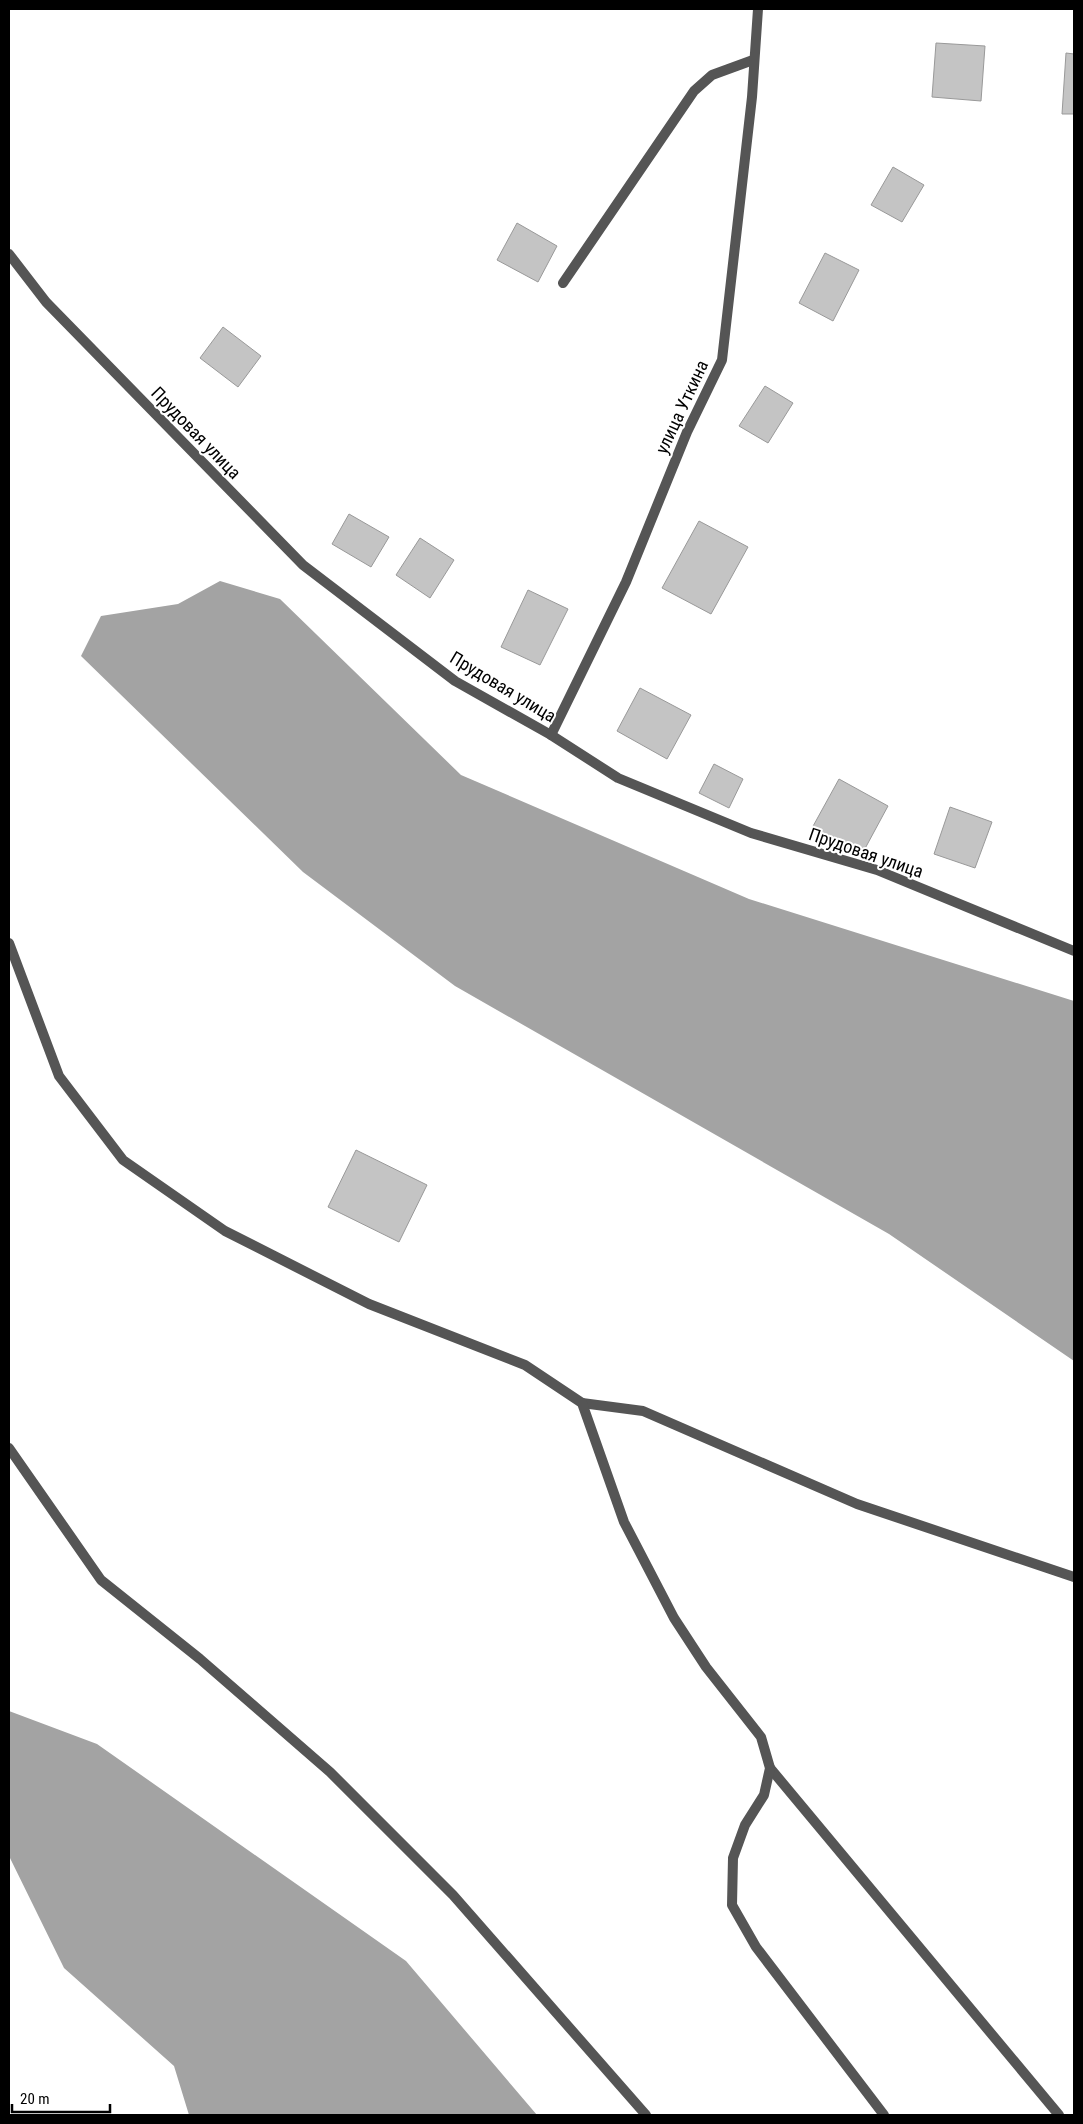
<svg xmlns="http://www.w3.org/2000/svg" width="1083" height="2124" font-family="'Roboto Condensed',sans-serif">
  <rect width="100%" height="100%" fill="#fff"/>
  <path fill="#a3a3a3" d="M220 581 280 599 461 775 749 899 1074 1001V1361L889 1234 455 986 303 872 81 656 101 616 178 604Z
    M9 1711 97 1744 406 1961 537 2115H189L174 2066 64 1968 9 1856Z"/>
  <path fill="#c4c4c4" stroke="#999" d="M936 43 985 46 981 101 932 97Z
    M1066 53 1074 54V114H1062Z
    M893 167 924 185 902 222 871 205Z
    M517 223 557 246 538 282 497 260Z
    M825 253 859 270 833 321 799 303Z
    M223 327 261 356 238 387 200 358Z
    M765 386 793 403 768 443 739 426Z
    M349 514 389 537 371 567 332 544Z
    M699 521 748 547 711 614 662 588Z
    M420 538 454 560 430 598 396 575Z
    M528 590 568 609 540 665 501 647Z
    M640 688 691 715 667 759 617 731Z
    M714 764 743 779 729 808 699 793Z
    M839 779 888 806 861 856 812 828Z
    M950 807 992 822 975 868 934 854Z
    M356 1150 427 1185 399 1242 328 1207Z"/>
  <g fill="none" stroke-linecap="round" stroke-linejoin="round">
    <path stroke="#555" stroke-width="10" d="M9 254 46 302 303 565 455 681 551 735 618 778 751 833 877 870 1074 951
      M563 283 694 91 712 75 753 60
      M582 1403 643 1411 857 1504 1074 1577
      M9 1448 101 1580 200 1659 330 1772 453 1895 646 2115
      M770 1768 1059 2115"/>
    <path stroke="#555" stroke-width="10" d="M551 735 626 582 687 432 722 360 752 97 758 9
      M9 943 59 1076 123 1160 225 1231 369 1304 525 1365 582 1403 624 1522 674 1618 706 1667 761 1737 770 1768 764 1795 745 1825 733 1858 732 1905 756 1947 884 2115"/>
  </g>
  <g text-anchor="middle" stroke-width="4" stroke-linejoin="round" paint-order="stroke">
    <g font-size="18" fill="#000" stroke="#fff">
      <text transform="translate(682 407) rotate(-65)" y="6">улица Уткина</text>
      <text transform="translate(196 433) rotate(46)" y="6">Прудовая улица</text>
      <text transform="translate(503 687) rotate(31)" y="6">Прудовая улица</text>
      <text transform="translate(866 853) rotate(19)" y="6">Прудовая улица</text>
    </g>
  </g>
  <rect width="1083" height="2124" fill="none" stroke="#000000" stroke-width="20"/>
  <path d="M12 2104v8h98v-8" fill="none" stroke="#000000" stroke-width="2.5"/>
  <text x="20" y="2104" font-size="15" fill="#000000" stroke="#ffffff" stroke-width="4" paint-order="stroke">20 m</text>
</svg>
